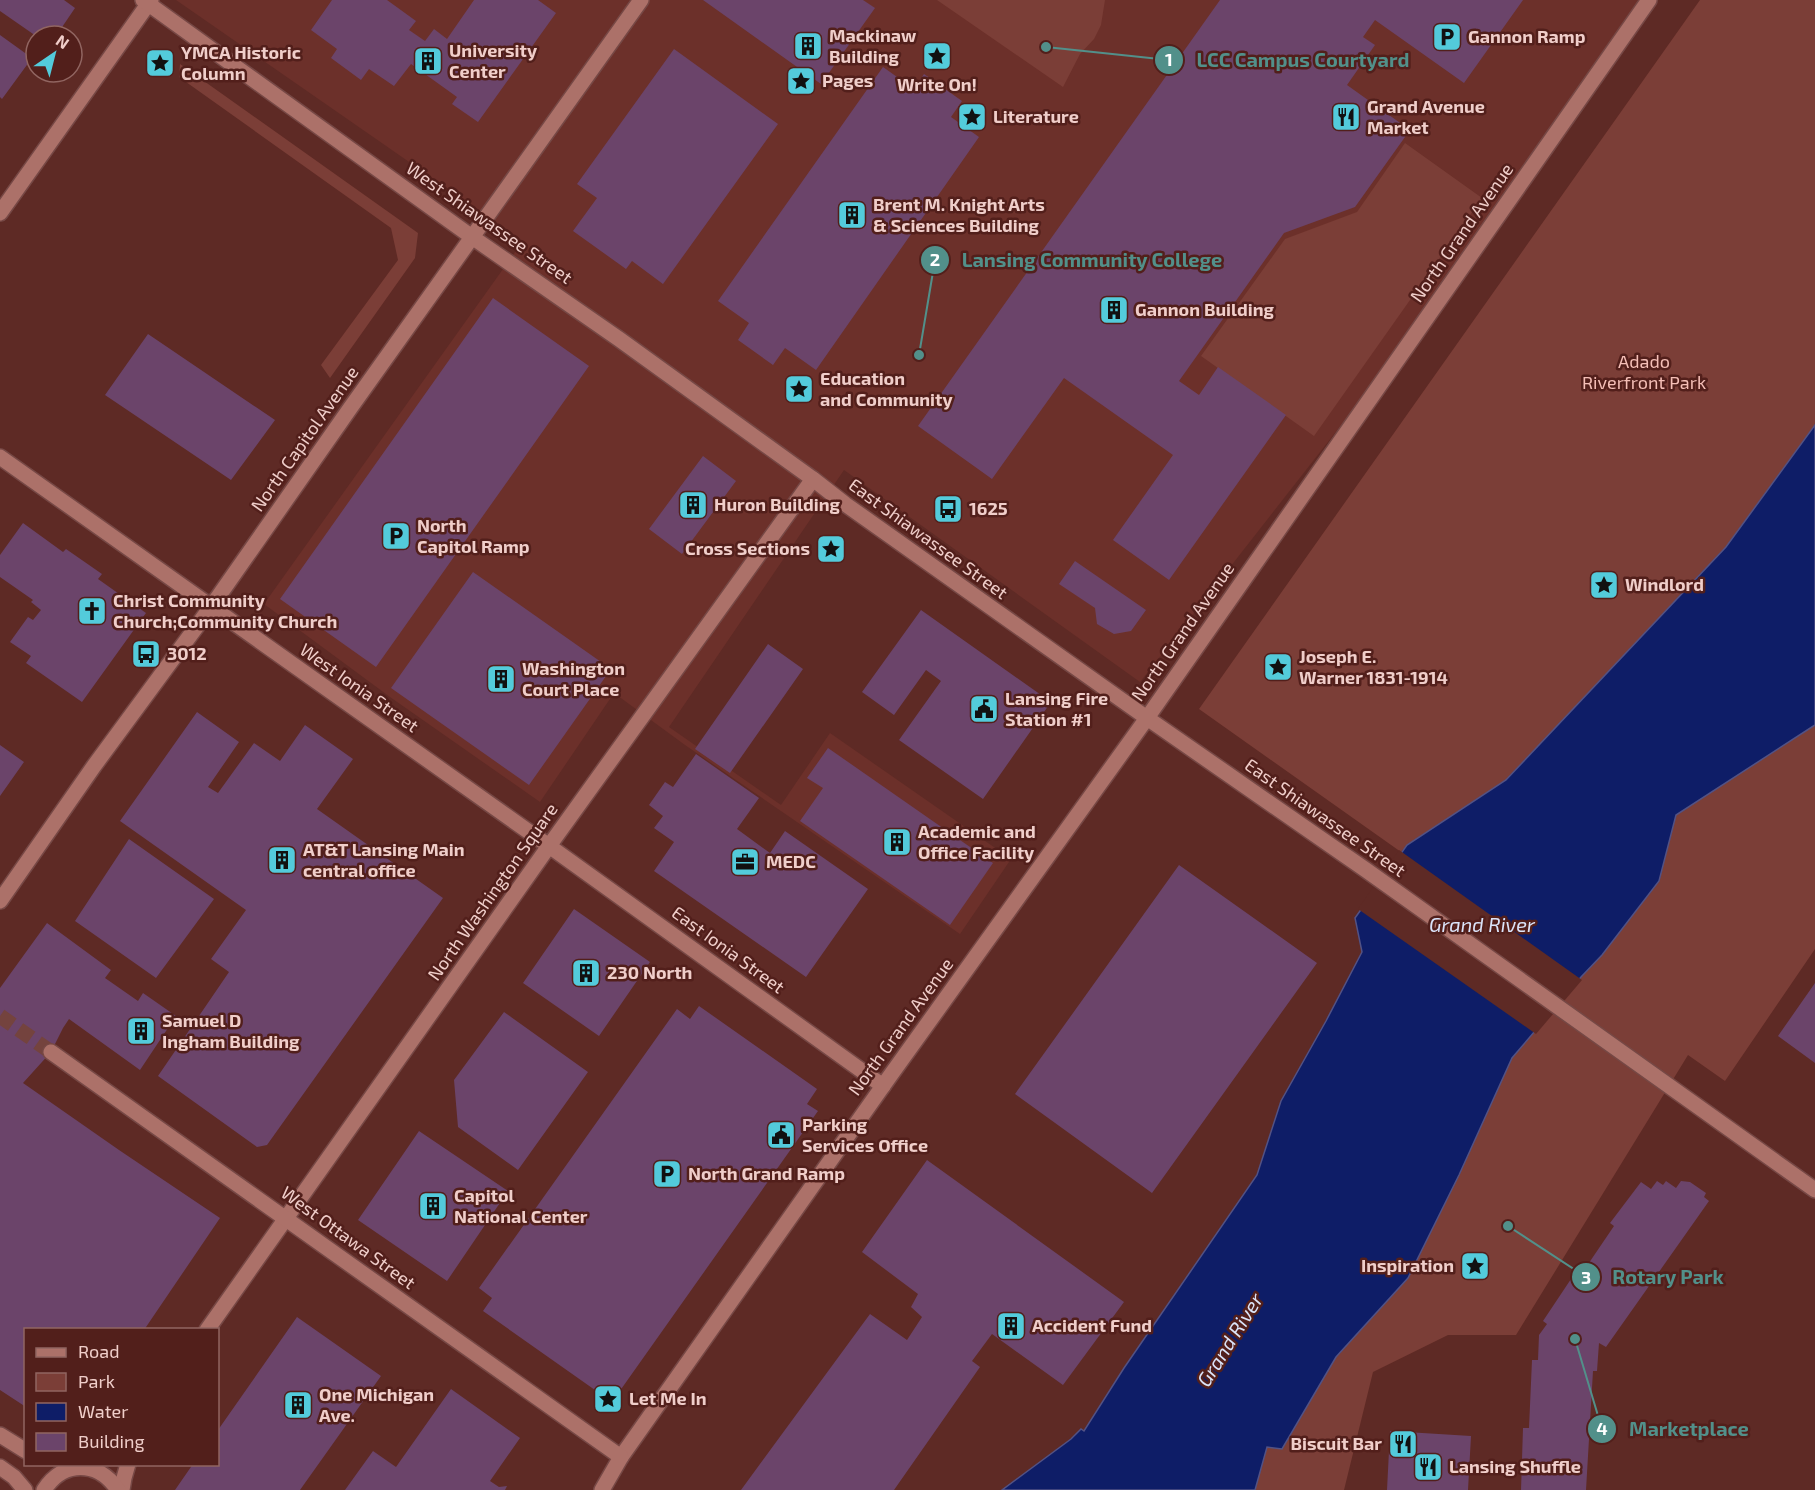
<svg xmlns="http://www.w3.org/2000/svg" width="1815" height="1490" font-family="'Exo 2',sans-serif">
  <rect width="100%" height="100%" fill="#5e2a25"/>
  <path fill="#6c302a" d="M176 0H1658L1490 235 1140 682 844 470 669 727 781 805 830 733 1011 859 960 934 685 745 614 693 540 802 390 697 264 604 523 241Z"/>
  <path fill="#7b3e37" d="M937 0H1105L1101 25 1094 39 1080 54 1063 87Z
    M1700 0H1815V425L1726 547 1506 780 1407 845 1401 852 1199 709Z
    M180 64 418 233 415 258 330 378 321 365 398 260 391 228 179 77Z
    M1405 143 1482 198 1314 436 1201 356 1285 239 1357 212Z
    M1815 725V949L1725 1081 1688 1055 1516 1335H1448L1373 1372 1344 1490H1255L1267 1447 1282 1449 1336 1357 1408 1278 1459 1175 1512 1058 1581 977 1602 955 1659 881 1676 815Z"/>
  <path fill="#0e1d67" stroke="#525285" stroke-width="1.5" d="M1815 425V725L1676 815 1659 881 1602 955 1581 977 1512 1058 1459 1175 1408 1278 1336 1357 1282 1449 1267 1447 1255 1490H1002L1071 1439 1081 1429 1084 1431 1124 1368 1257 1175 1281 1101 1326 1021 1362 952 1355 918 1407 845 1506 780 1726 547Z"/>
  <path fill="#5e2a25" d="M1399 850 1582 980 1536 1034 1358 909Z"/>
  <path fill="#6b446a" d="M0 0H64L75 8 56 36H36L0 11Z
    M332 0H387L416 21 409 30 425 41 434 29 447 39 474 0H538L556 13 478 122 452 104 457 97 411 64 394 86 369 69 361 80 331 58 337 49 311 30Z
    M703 0H863L875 8 821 84Z
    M1220 0H1523L1464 83 1375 20 1363 37 1375 45 1347 85 1410 130 1355 207 1284 233 1179 381 1199 395 1218 367 1286 415 1169 580 1113 540 1173 455 1064 378 992 479 918 426Z
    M0 35 32 58 2 99 0 97Z
    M674 49 778 124 663 284 632 261 626 269 573 231 597 198 577 184Z
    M883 67 914 89 924 74 962 101 951 117 979 137 816 370 785 348 773 365 738 340 749 323 718 301Z
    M493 298 589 366 376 667 280 599Z
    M148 334 275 420 231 480 105 395Z
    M703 456 736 481 682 554 649 529Z
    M23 523 63 552 66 549 102 574 98 579 146 613 82 702 26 663 31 656 10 642 28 617 33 620 41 610 31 602 33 600 0 577V555Z
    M1075 561 1146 610 1131 631 1114 634 1097 624 1095 608 1059 584Z
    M473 572 611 669 529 785 391 688Z
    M921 610 1051 702 983 799 899 740 941 681 926 670 894 715 862 692Z
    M768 644 803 669 730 773 695 749Z
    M197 712 239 742 208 787 218 793 254 743 280 761 305 725 353 759 317 809 443 898 267 1145 257 1147 158 1076 229 972 211 959 246 910 120 821Z
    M0 745 24 762 0 796Z
    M828 748 993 863 950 925 800 821 823 788 807 778Z
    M696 754 759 798 737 829 770 853 785 831 868 889 806 977 654 871 674 842 654 828 663 816 649 805 665 782 673 787Z
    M129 839 214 899 156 978 75 921Z
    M1179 865 1317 963 1152 1193 1015 1094Z
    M574 909 650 962 599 1036 523 983Z
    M47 923 111 970 105 978 138 1001 143 993 176 1016 140 1070 69 1019 63 1028 51 1052 23 1083 119 1150 220 1218 144 1330H26V1407L0 1390V988Z
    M1815 983V1063L1778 1036Z
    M699 1006 817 1089 807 1104 818 1111 612 1402 483 1311 492 1298 479 1288 677 1009 690 1019Z
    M504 1012 588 1072 518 1170 458 1127 454 1080Z
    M419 1131 508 1191 447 1281 358 1220Z
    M927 1160 1124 1302 1063 1385 992 1334 972 1361 980 1367 894 1490H741L870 1314 907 1340 922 1317 911 1307 918 1294 862 1252Z
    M1657 1181 1663 1185 1666 1181 1676 1188 1681 1181 1690 1182 1706 1193 1704 1197 1709 1201 1606 1347 1599 1343 1597 1371H1593L1586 1490H1521L1523 1428H1529L1532 1360H1538L1539 1335 1547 1324 1543 1321 1571 1279 1576 1282 1614 1226 1610 1223 1641 1182 1651 1189Z
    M297 1317 381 1376 300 1490H175L193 1464H218V1430Z
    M451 1389 520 1438 490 1481 499 1487 507 1486 505 1490H345L373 1451 396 1467Z
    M1390 1431 1471 1436 1468 1490H1387Z"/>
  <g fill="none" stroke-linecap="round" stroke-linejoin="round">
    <path stroke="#74433e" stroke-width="15" stroke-dasharray="15 8" stroke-linecap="butt" d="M0 1016 51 1052"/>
    <g stroke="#764845" stroke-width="18">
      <path id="minor" d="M0 213 151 0
        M0 457 549 846 883 1086
        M207 1330 549 846 813 479
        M122 1490 124 1478 128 1464"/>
    </g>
    <g stroke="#764845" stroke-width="18">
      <path id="tertiary" d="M143 0 472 237 619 339 813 479 845 504 1147 718 1366 870 1815 1190
        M0 901 94 766 211 607 351 407 641 0
        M0 1435 26 1451
        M621 1457 890 1076 1147 718 1649 0
        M0 1467 14 1477 25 1490
        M44 1490C63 1460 98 1460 118 1490"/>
    </g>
    <g stroke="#764845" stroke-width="18">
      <path id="secondary" d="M51 1052 621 1457 602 1490"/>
    </g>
    <use href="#minor" stroke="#ac7169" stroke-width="15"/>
    <use href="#tertiary" stroke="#ac7169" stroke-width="15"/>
    <use href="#secondary" stroke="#ac7169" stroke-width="15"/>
  </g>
  <defs>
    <g id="parking-square" transform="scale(1.5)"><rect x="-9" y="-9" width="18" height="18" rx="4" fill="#53cbdb" stroke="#521f1b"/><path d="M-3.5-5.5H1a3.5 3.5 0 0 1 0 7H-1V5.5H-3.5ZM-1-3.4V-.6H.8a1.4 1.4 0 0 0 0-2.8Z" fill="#111"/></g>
    <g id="building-square" transform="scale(1.5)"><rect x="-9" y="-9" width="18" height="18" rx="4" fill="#53cbdb" stroke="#521f1b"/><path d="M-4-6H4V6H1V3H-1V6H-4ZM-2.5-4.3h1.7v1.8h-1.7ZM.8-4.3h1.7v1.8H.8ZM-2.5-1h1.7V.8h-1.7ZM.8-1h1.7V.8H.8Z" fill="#111"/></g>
    <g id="sight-square" transform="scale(1.5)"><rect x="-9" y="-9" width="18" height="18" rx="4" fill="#53cbdb" stroke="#521f1b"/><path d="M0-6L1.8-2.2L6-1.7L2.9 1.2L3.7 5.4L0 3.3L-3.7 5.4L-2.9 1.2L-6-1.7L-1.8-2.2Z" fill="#111"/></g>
    <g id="restaurant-square" transform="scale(1.5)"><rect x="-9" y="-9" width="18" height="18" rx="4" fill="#53cbdb" stroke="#521f1b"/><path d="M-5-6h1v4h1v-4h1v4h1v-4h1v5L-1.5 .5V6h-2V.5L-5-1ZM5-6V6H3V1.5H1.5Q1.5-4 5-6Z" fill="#111"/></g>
    <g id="bus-square" transform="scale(1.5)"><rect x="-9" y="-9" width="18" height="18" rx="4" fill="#53cbdb" stroke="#521f1b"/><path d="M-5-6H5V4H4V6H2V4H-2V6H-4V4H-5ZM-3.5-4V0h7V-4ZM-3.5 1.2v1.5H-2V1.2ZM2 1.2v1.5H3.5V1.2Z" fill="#111"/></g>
    <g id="church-square" transform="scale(1.5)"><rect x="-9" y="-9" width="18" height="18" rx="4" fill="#53cbdb" stroke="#521f1b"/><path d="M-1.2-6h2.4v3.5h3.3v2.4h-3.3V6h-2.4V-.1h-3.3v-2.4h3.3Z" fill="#111"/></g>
    <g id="civic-square" transform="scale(1.5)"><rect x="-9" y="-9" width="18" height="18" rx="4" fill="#53cbdb" stroke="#521f1b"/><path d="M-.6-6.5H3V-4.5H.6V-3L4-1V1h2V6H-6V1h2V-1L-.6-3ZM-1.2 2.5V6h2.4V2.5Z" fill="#111"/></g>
    <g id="office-square" transform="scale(1.5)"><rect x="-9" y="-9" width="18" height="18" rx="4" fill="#53cbdb" stroke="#521f1b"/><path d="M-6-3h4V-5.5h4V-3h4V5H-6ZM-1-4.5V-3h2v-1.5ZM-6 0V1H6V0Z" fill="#111"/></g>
  </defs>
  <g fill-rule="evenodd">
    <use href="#parking-square" x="1447" y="37"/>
    <use href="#building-square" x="808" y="46"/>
    <use href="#sight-square" x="937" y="56"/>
    <use href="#building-square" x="428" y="61"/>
    <use href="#sight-square" x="160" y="63"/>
    <use href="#sight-square" x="801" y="81"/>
    <use href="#sight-square" x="972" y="117"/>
    <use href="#restaurant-square" x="1346" y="117"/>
    <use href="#building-square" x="852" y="215"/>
    <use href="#building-square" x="1114" y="310"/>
    <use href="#sight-square" x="799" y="389"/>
    <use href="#building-square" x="693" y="505"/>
    <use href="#bus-square" x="948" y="509"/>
    <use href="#parking-square" x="396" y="536"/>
    <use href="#sight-square" x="831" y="549"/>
    <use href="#sight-square" x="1604" y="585"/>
    <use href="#church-square" x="92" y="611"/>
    <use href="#bus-square" x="146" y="654"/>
    <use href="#sight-square" x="1278" y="667"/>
    <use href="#building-square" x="501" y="679"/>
    <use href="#civic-square" x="984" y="709"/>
    <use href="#building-square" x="897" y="842"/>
    <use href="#building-square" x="282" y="860"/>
    <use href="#office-square" x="745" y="862"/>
    <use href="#building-square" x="586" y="973"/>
    <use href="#building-square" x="141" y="1031"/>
    <use href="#civic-square" x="781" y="1135"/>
    <use href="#parking-square" x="667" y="1174"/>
    <use href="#building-square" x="433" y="1206"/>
    <use href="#sight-square" x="1475" y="1266"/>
    <use href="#building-square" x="1011" y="1326"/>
    <use href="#sight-square" x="608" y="1399"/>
    <use href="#building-square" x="298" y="1405"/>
    <use href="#restaurant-square" x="1403" y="1444"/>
    <use href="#restaurant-square" x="1428" y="1467"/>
  </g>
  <g text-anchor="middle" stroke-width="5" stroke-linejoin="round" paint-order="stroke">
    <g font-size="18" font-weight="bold" fill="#f0ceca" stroke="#521f1b" text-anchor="start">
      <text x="829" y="42">Mackinaw<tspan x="829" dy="21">Building</tspan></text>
      <text x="1468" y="43">Gannon Ramp</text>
      <text x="449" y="57">University<tspan x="449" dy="21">Center</tspan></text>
      <text x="181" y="59">YMCA Historic<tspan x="181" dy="21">Column</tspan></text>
      <text x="822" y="87">Pages</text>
      <text x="937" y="91" text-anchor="middle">Write On!</text>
      <text x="1367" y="113">Grand Avenue<tspan x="1367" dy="21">Market</tspan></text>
      <text x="993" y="123">Literature</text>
      <text x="873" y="211">Brent M. Knight Arts<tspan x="873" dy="21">&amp; Sciences Building</tspan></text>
      <text x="1135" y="316">Gannon Building</text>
      <text x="820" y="385">Education<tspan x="820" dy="21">and Community</tspan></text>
      <text x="714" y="511">Huron Building</text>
      <text x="969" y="515">1625</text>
      <text x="417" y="532">North<tspan x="417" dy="21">Capitol Ramp</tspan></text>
      <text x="810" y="555" text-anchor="end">Cross Sections</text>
      <text x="1625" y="591">Windlord</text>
      <text x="113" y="607">Christ Community<tspan x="113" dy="21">Church;Community Church</tspan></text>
      <text x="167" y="660">3012</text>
      <text x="1299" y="663">Joseph E.<tspan x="1299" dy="21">Warner 1831-1914</tspan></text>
      <text x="522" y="675">Washington<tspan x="522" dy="21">Court Place</tspan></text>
      <text x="1005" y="705">Lansing Fire<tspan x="1005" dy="21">Station #1</tspan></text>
      <text x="918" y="838">Academic and<tspan x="918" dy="21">Office Facility</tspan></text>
      <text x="303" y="856">AT&amp;T Lansing Main<tspan x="303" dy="21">central office</tspan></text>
      <text x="766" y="868">MEDC</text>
      <text x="607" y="979">230 North</text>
      <text x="162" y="1027">Samuel D<tspan x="162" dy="21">Ingham Building</tspan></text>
      <text x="802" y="1131">Parking<tspan x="802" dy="21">Services Office</tspan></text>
      <text x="688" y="1180">North Grand Ramp</text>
      <text x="454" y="1202">Capitol<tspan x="454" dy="21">National Center</tspan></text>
      <text x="1454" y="1272" text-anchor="end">Inspiration</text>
      <text x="1032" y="1332">Accident Fund</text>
      <text x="319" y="1401">One Michigan<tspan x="319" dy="21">Ave.</tspan></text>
      <text x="629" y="1405">Let Me In</text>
      <text x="1382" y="1450" text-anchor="end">Biscuit Bar</text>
      <text x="1449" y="1473">Lansing Shuffle</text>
    </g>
    <g font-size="18" fill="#f0ceca" stroke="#521f1b">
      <text transform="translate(489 223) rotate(35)" y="6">West Shiawassee Street</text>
      <text transform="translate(1462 233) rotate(-55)" y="6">North Grand Avenue</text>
      <text transform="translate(305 439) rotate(-55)" y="6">North Capitol Avenue</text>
      <text transform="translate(928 539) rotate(36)" y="6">East Shiawassee Street</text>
      <text transform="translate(1183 632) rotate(-55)" y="6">North Grand Avenue</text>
      <text transform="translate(359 688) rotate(35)" y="6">West Ionia Street</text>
      <text transform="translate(1325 818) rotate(35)" y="6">East Shiawassee Street</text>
      <text transform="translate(493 892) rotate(-55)" y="6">North Washington Square</text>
      <text transform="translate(728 950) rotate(36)" y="6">East Ionia Street</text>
      <text transform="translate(901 1027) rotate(-54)" y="6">North Grand Avenue</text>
      <text transform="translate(348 1238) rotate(36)" y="6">West Ottawa Street</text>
    </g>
    <g font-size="18" fill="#f5bfb7" stroke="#521f1b">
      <text x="1644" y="368">Adado<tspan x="1644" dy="21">Riverfront Park</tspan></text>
    </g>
    <g font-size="20" font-style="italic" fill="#dbe4fa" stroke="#521f1b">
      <text x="1482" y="932">Grand River</text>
      <text transform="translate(1230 1340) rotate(-58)" y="7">Grand River</text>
    </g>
  </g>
  <path fill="none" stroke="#52908a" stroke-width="2" d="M1046 47L1169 60M919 355L935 260M1508 1226L1586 1277M1575 1339L1602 1429"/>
  <g fill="#52908a" stroke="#521f1b" stroke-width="2">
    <circle cx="1046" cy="47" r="6"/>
    <circle cx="919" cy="355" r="6"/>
    <circle cx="1508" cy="1226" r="6"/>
    <circle cx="1575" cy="1339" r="6"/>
    <circle cx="1169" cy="60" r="15"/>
    <circle cx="935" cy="260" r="15"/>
    <circle cx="1586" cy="1277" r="15"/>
    <circle cx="1602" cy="1429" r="15"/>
  </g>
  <g font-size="18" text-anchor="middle" font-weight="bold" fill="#fff">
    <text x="1169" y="66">1</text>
    <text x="935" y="266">2</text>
    <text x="1586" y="1284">3</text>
    <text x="1602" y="1435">4</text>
  </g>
  <g font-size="20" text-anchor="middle" font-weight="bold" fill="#52908a" stroke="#521f1b" stroke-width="5" stroke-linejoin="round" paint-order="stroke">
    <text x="1303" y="67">LCC Campus Courtyard</text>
    <text x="1092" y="267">Lansing Community College</text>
    <text x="1668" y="1284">Rotary Park</text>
    <text x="1689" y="1436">Marketplace</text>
  </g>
  <rect x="24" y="1328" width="195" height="138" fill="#521f1b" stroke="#916561" stroke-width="1.5"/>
  <rect x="36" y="1348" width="30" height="9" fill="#ac7169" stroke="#916561" stroke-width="1.5"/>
  <text x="78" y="1358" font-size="18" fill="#f0ceca">Road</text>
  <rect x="36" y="1373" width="30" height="18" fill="#7b3e37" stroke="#916561" stroke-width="1.5"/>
  <text x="78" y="1388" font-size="18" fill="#f0ceca">Park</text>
  <rect x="36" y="1403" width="30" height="18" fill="#0e1d67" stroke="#916561" stroke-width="1.5"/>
  <text x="78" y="1418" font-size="18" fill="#f0ceca">Water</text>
  <rect x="36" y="1433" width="30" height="18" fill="#6b446a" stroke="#916561" stroke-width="1.5"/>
  <text x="78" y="1448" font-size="18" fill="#f0ceca">Building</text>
  <g transform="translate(54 54) rotate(35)"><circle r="28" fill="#521f1b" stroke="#916561" stroke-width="1.5"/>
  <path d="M0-4.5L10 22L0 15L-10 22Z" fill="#53cbdb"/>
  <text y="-9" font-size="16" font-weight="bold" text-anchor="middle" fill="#f0ceca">N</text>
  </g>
</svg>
